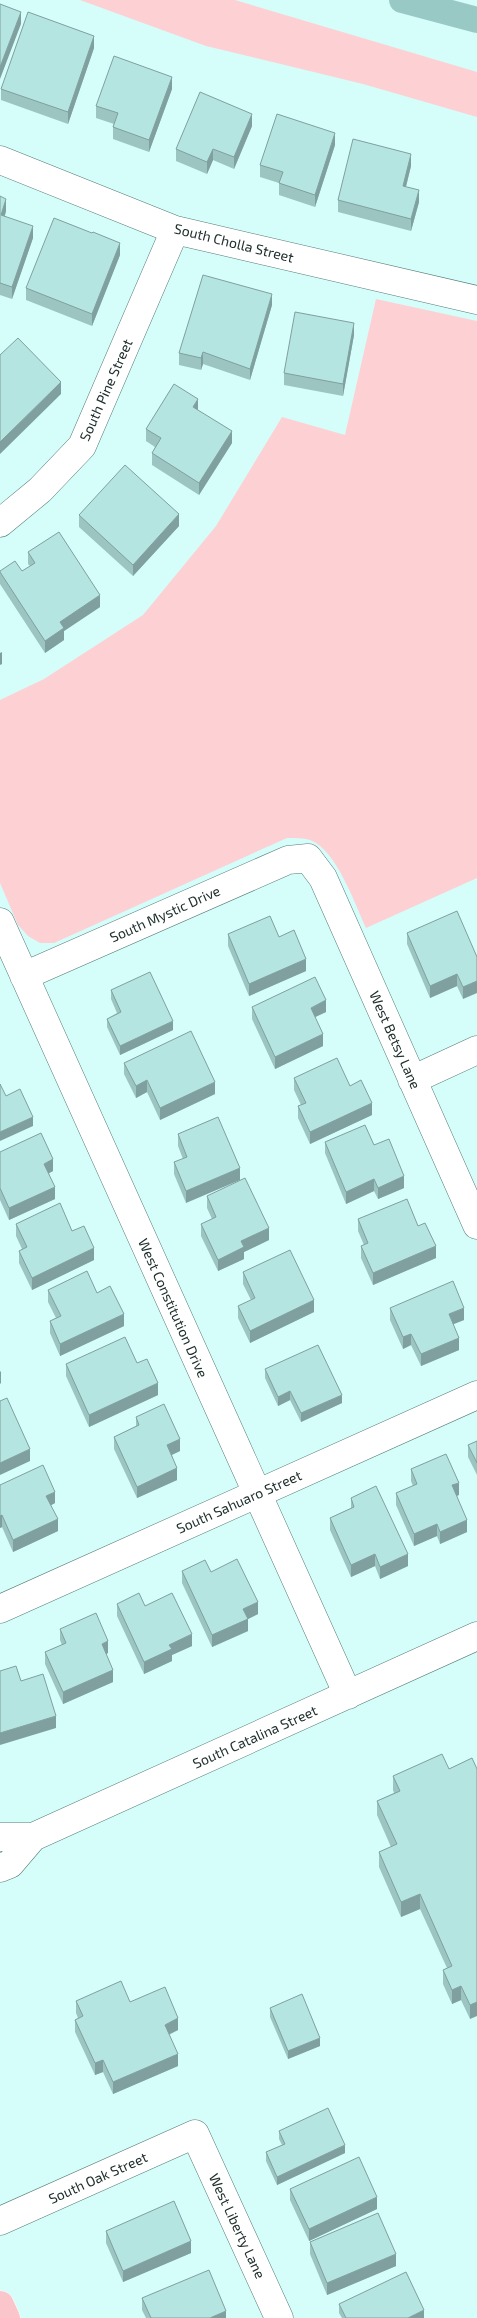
<svg xmlns="http://www.w3.org/2000/svg" width="477" height="2318" font-family="'Exo 2',sans-serif">
  <rect width="100%" height="100%" fill="#d5fdfa"/>
  <path fill="#fdd1d4" d="M80 0H235L477 72V117L363 84 206 46Z
    M376 299 477 321V878L366 928C355 904 336 849 310 840 303 838 294 838 287 838L54 943H40L28 936 18 925 0 883V700L44 679 143 615 216 526 282 417 345 435Z"/>
  <g fill="none" stroke-linecap="round" stroke-linejoin="round">
    <path stroke="#99c9c5" stroke-width="26" d="M402 0 477 20"/>
    <g stroke="#577c79" stroke-width="29">
      <path id="minor" d="M0 160 175 230 477 300
        M0 523 40 490 82 446 175 230
        M0 922 348 1695
        M24 976 288 860 308 858 323 878 477 1225
        M412 1080 477 1050
        M0 1609 477 1395
        M0 1837H33L477 1636
        M0 1868 10 1864 33 1837
        M0 2221 195 2134 279 2318"/>
    </g>
    <g stroke="#fff" stroke-width="29">
      <path id="major" d="M0 2305 6 2318"/>
    </g>
    <use href="#minor" stroke="#fff" stroke-width="28"/>
    <use href="#major" stroke="#fbc6cb" stroke-width="28"/>
  </g>
  <path fill="#9cc5c2" d="M94 48 68 124 1 100V89Z
    M172 89 149 152 113 139V127L114 124 96 118V106Z
    M252 126 234 169 213 160 207 174 176 161V149Z
    M335 145 315 207 279 195V183L260 177V165Z
    M411 166 406 187 419 202 411 231 338 212V200Z
    M0 196 6 211 5 216 33 238 12 299 0 295Z
    M120 255 92 326 26 300V288Z
    M272 305 250 380 203 364 201 370 179 365V353Z
    M354 335 343 396 284 385V373Z
    M198 410 232 443 199 495 152 465V453L155 447 146 441V429Z
    M79 515 179 526 133 576 79 527Z
    M28 552 100 607 64 631V640L45 653 0 584V571H22L30 566 28 564Z
    M407 933 477 957 463 999 457 986 430 998 407 944Z
    M228 934 279 937 306 971 249 996 228 946Z
    M111 990 173 1030 120 1055 107 1027V1019L117 1013 111 999Z
    M252 1007 326 1012 315 1017 323 1046 275 1069 252 1019Z
    M124 1063 215 1094 160 1120 147 1092 136 1098 124 1074Z
    M294 1078 350 1086 372 1115 310 1144 298 1118V1106L301 1105 294 1090Z
    M218 1117 186 1203 174 1174V1162L183 1159 178 1146V1134Z
    M325 1142 374 1145 404 1188 378 1199 374 1191 346 1204 325 1153Z
    M0 1152 53 1171 49 1173 55 1199 9 1220 0 1200Z
    M207 1196 269 1240 244 1252V1259L218 1271 201 1236V1224L212 1219 207 1208Z
    M358 1219 418 1226 436 1258 373 1285 361 1258V1246L364 1245 358 1231Z
    M16 1224 72 1231 94 1260 32 1290 19 1263V1251L22 1249 16 1236Z
    M243 1272 314 1312 250 1343 238 1318V1306L251 1300 243 1284Z
    M48 1290 124 1326 60 1356 50 1333V1321L56 1318 48 1302Z
    M390 1308 464 1320 453 1324 459 1350 421 1366 411 1345 403 1349 390 1320Z
    M137 1363 158 1395 89 1427 66 1376V1364Z
    M265 1369 342 1403 301 1422 290 1400 278 1406 265 1378Z
    M136 1417 180 1451 172 1455 177 1480 137 1498 114 1449V1437L136 1426Z
    M477 1441V1475L468 1457V1445Z
    M411 1469 459 1495 457 1496 467 1532 440 1544 437 1536 414 1546 396 1505V1493L413 1486 411 1481Z
    M0 1485 55 1503 51 1505 58 1531 13 1552 2 1527 0 1528Z
    M351 1498 408 1566 380 1579 375 1566 351 1577 330 1530V1518L351 1508Z
    M182 1571 211 1572 258 1614 248 1619V1631L212 1647 182 1583Z
    M117 1604 145 1606 192 1646 172 1655V1661L144 1674 117 1616Z
    M60 1629 108 1653 106 1654 113 1682 63 1704 45 1664V1652L62 1645 60 1640Z
    M472 1758 470 2019 461 2000 452 2004 443 1984V1970L447 1968 420 1909 401 1917 379 1867V1852L391 1847 377 1815V1801L394 1793 393 1790V1776L449 1769Z
    M76 2001 130 2002 178 2030 169 2035 178 2066 113 2094 103 2072 95 2075 75 2032V2020L78 2018 76 2013Z
    M270 2008 320 2046 288 2059 270 2017Z
    M279 2131 345 2153 277 2185 266 2161V2152L282 2145 279 2139Z
    M290 2189 377 2209 309 2241 290 2200Z
    M106 2231 191 2253 123 2282 106 2243Z
    M310 2242 396 2266 327 2295 310 2254Z
    M142 2298 226 2318H146L142 2310Z
    M339 2304 424 2318H342L339 2313Z"/>
  <path fill="#7fa09e" d="M21 12V24L0 79V67Z
    M94 36V48L68 124V112Z
    M172 77V89L149 152V140Z
    M252 114V126L234 169V157Z
    M335 133V145L315 207V195Z
    M213 149V160L207 174V162Z
    M411 154V166L403 198V186Z
    M419 190V202L411 231V219Z
    M6 199V211L1 227V215Z
    M33 226V238L12 299V287Z
    M120 243V255L92 326V314Z
    M272 294V305L250 380V369Z
    M354 323V335L343 396V384Z
    M203 352V364L201 370V358Z
    M61 382V394L0 454V442Z
    M198 399V411L193 407Z
    M232 431V443L199 495V483Z
    M179 514V526L133 576V565Z
    M100 595V607L64 631V640L45 653V641L60 622Z
    M2 652V664L0 665V653Z
    M306 959V971L249 996V984Z
    M457 974V986L430 998V986Z
    M477 981V993L463 999V987Z
    M326 1000V1012L311 1019V1008Z
    M173 1021V1030L120 1055V1046Z
    M323 1034V1046L275 1069V1057Z
    M147 1080V1092L136 1098V1086Z
    M215 1082V1094L160 1120V1108Z
    M372 1103V1115L310 1144V1132Z
    M33 1117V1126L0 1141V1132Z
    M53 1159V1171L44 1176V1164Z
    M240 1168V1180L186 1203V1191Z
    M404 1176V1188L378 1199V1188Z
    M374 1179V1191L346 1204V1192Z
    M55 1187V1199L9 1220V1208Z
    M269 1228V1240L244 1252V1259L218 1271V1260L241 1241Z
    M436 1246V1258L373 1285V1273Z
    M94 1248V1260L32 1290V1278Z
    M314 1300V1312L250 1343V1331Z
    M464 1308V1320L449 1326V1314Z
    M124 1314V1326L60 1356V1344Z
    M411 1334V1345L403 1349V1337Z
    M459 1338V1350L421 1366V1354Z
    M1 1371V1383L0 1384V1372Z
    M158 1383V1395L89 1427V1415Z
    M290 1391V1400L278 1406V1397Z
    M342 1395V1403L301 1422V1413Z
    M180 1439V1451L167 1457V1445Z
    M30 1449V1461L0 1475V1463Z
    M177 1468V1480L137 1498V1487Z
    M459 1483V1495L452 1497V1485Z
    M55 1492V1503L46 1508V1496Z
    M2 1515V1527L0 1528V1516Z
    M58 1519V1531L13 1552V1540Z
    M467 1520V1532L440 1544V1532Z
    M437 1524V1536L414 1546V1534Z
    M375 1554V1566L351 1577V1565Z
    M408 1554V1566L380 1579V1567Z
    M258 1602V1614L248 1619V1631L212 1647V1635L243 1609Z
    M192 1634V1646L172 1655V1661L144 1674V1662L169 1645Z
    M108 1641V1653L102 1656V1644Z
    M113 1670V1682L63 1704V1692Z
    M56 1716V1728L0 1745V1733Z
    M420 1894V1909L401 1917V1902Z
    M461 1986V2000L452 2004V1990Z
    M477 2002V2016L470 2019V2005Z
    M178 2018V2030L165 2036V2025Z
    M320 2038V2046L288 2059V2051Z
    M178 2054V2066L113 2094V2082Z
    M103 2060V2072L95 2075V2063Z
    M345 2145V2153L277 2185V2177Z
    M377 2197V2209L309 2241V2229Z
    M191 2241V2253L123 2282V2271Z
    M396 2254V2266L327 2295V2283Z
    M424 2310V2318H408Z
    M226 2311V2318H210Z"/>
  <path fill="#b5e5e1" stroke="#7fa09e" d="M0 4 21 12 0 67Z
    M28 12 94 36 68 112 1 89Z
    M114 56 172 77 149 140 113 127 118 113 96 106Z
    M200 92 252 114 234 157 213 149 207 162 176 149Z
    M277 114 335 133 315 195 279 183 283 172 260 165Z
    M353 139 411 154 403 186 419 190 411 219 338 200Z
    M0 196 6 199 1 215 33 226 12 287 0 283Z
    M54 218 92 233 93 232 120 243 92 314 26 288Z
    M203 275 272 294 250 369 203 352 201 358 179 353Z
    M295 312 354 323 343 384 284 373Z
    M18 338 61 382 0 442V355Z
    M174 384 198 399 193 407 232 431 199 483 152 453 161 438 146 429Z
    M125 465 179 514 133 565 79 515Z
    M59 532 100 595 60 622 64 628 45 641 0 572V571L15 561 22 571 35 563 28 552Z
    M457 911 477 957V981L463 987 457 974 430 986 407 933Z
    M270 916 279 937 294 930 306 959 249 984 228 934Z
    M150 972 173 1021 120 1046 107 1019 121 1012 111 990Z
    M315 977 326 1000 311 1008 323 1034 275 1057 252 1007Z
    M191 1031 215 1082 160 1108 147 1080 136 1086 124 1063Z
    M337 1058 350 1086 361 1080 372 1103 310 1132 298 1106 306 1103 294 1078Z
    M0 1084 6 1096 20 1089 33 1117 0 1132Z
    M218 1117 240 1168 186 1191 174 1162 187 1157 178 1134Z
    M365 1125 374 1145 389 1139 404 1176 378 1188 374 1179 346 1192 325 1142Z
    M41 1133 53 1159 44 1164 55 1187 9 1208 0 1188V1152Z
    M245 1178 269 1228 241 1241 244 1247 218 1260 201 1224 216 1217 207 1196Z
    M407 1199 418 1226 425 1223 436 1246 373 1273 361 1246 368 1243 358 1219Z
    M60 1203 72 1231 84 1226 94 1248 32 1278 19 1251 27 1247 16 1224Z
    M290 1250 314 1300 250 1331 238 1306 255 1298 243 1272Z
    M87 1271 97 1293 110 1286 124 1314 60 1344 50 1321 61 1316 48 1290Z
    M453 1281 464 1308 449 1314 459 1338 421 1354 411 1334 403 1337 390 1308Z
    M125 1337 137 1363 147 1359 158 1383 89 1415 66 1364Z
    M318 1345 342 1395 301 1413 290 1391 278 1397 265 1369Z
    M7 1398 30 1449 0 1463V1401Z
    M164 1404 180 1439 167 1445 177 1468 137 1487 114 1437 139 1425 136 1417Z
    M477 1441V1463L468 1445Z
    M446 1454 459 1483 452 1485 467 1520 440 1532 437 1524 414 1534 396 1493 417 1484 411 1469Z
    M43 1465 55 1492 46 1496 58 1519 13 1540 2 1515 0 1516V1485Z
    M376 1486 408 1554 380 1567 375 1554 351 1565 330 1518 354 1507 351 1498Z
    M237 1559 258 1602 243 1609 248 1619 212 1635 182 1571 205 1560 211 1572Z
    M139 1593 145 1606 172 1593 192 1634 169 1645 172 1649 144 1662 117 1604Z
    M96 1613 108 1641 102 1644 113 1670 63 1692 45 1652 66 1643 60 1629Z
    M16 1666 21 1681 43 1674 56 1716 0 1733V1671Z
    M442 1754 449 1769 472 1758 477 1769V2002L470 2005 461 1986 452 1990 443 1970 452 1966 420 1894 401 1902 379 1852 397 1844 377 1801 400 1791 393 1776Z
    M121 1981 130 2002 165 1987 178 2018 165 2025 178 2054 113 2082 103 2060 95 2063 75 2020 83 2016 76 2001Z
    M302 1994 320 2038 288 2051 270 2008Z
    M328 2108 345 2145 277 2177 266 2152 285 2144 279 2131Z
    M359 2157 377 2197 309 2229 290 2189Z
    M174 2201 191 2241 123 2271 106 2231Z
    M378 2213 396 2254 327 2283 310 2242Z
    M209 2270 226 2311 210 2318H151L142 2298Z
    M406 2272 424 2310 408 2318H346L339 2304Z"/>
  <g text-anchor="middle" stroke-width="5" stroke-linejoin="round" paint-order="stroke">
    <g font-size="14" fill="#20302e" stroke="#fff">
      <text transform="translate(234 243) rotate(14)" y="5">South Cholla Street</text>
      <text transform="translate(106 390) rotate(-66)" y="5">South Pine Street</text>
      <text transform="translate(165 914) rotate(-24)" y="5">South Mystic Drive</text>
      <text transform="translate(395 1040) rotate(66)" y="5">West Betsy Lane</text>
      <text transform="translate(173 1308) rotate(66)" y="5">West Constitution Drive</text>
      <text transform="translate(239 1502) rotate(-24)" y="5">South Sahuaro Street</text>
      <text transform="translate(255 1737) rotate(-24)" y="5">South Catalina Street</text>
      <text transform="translate(98 2178) rotate(-24)" y="5">South Oak Street</text>
      <text transform="translate(237 2226) rotate(65)" y="5">West Liberty Lane</text>
    </g>
  </g>
</svg>
